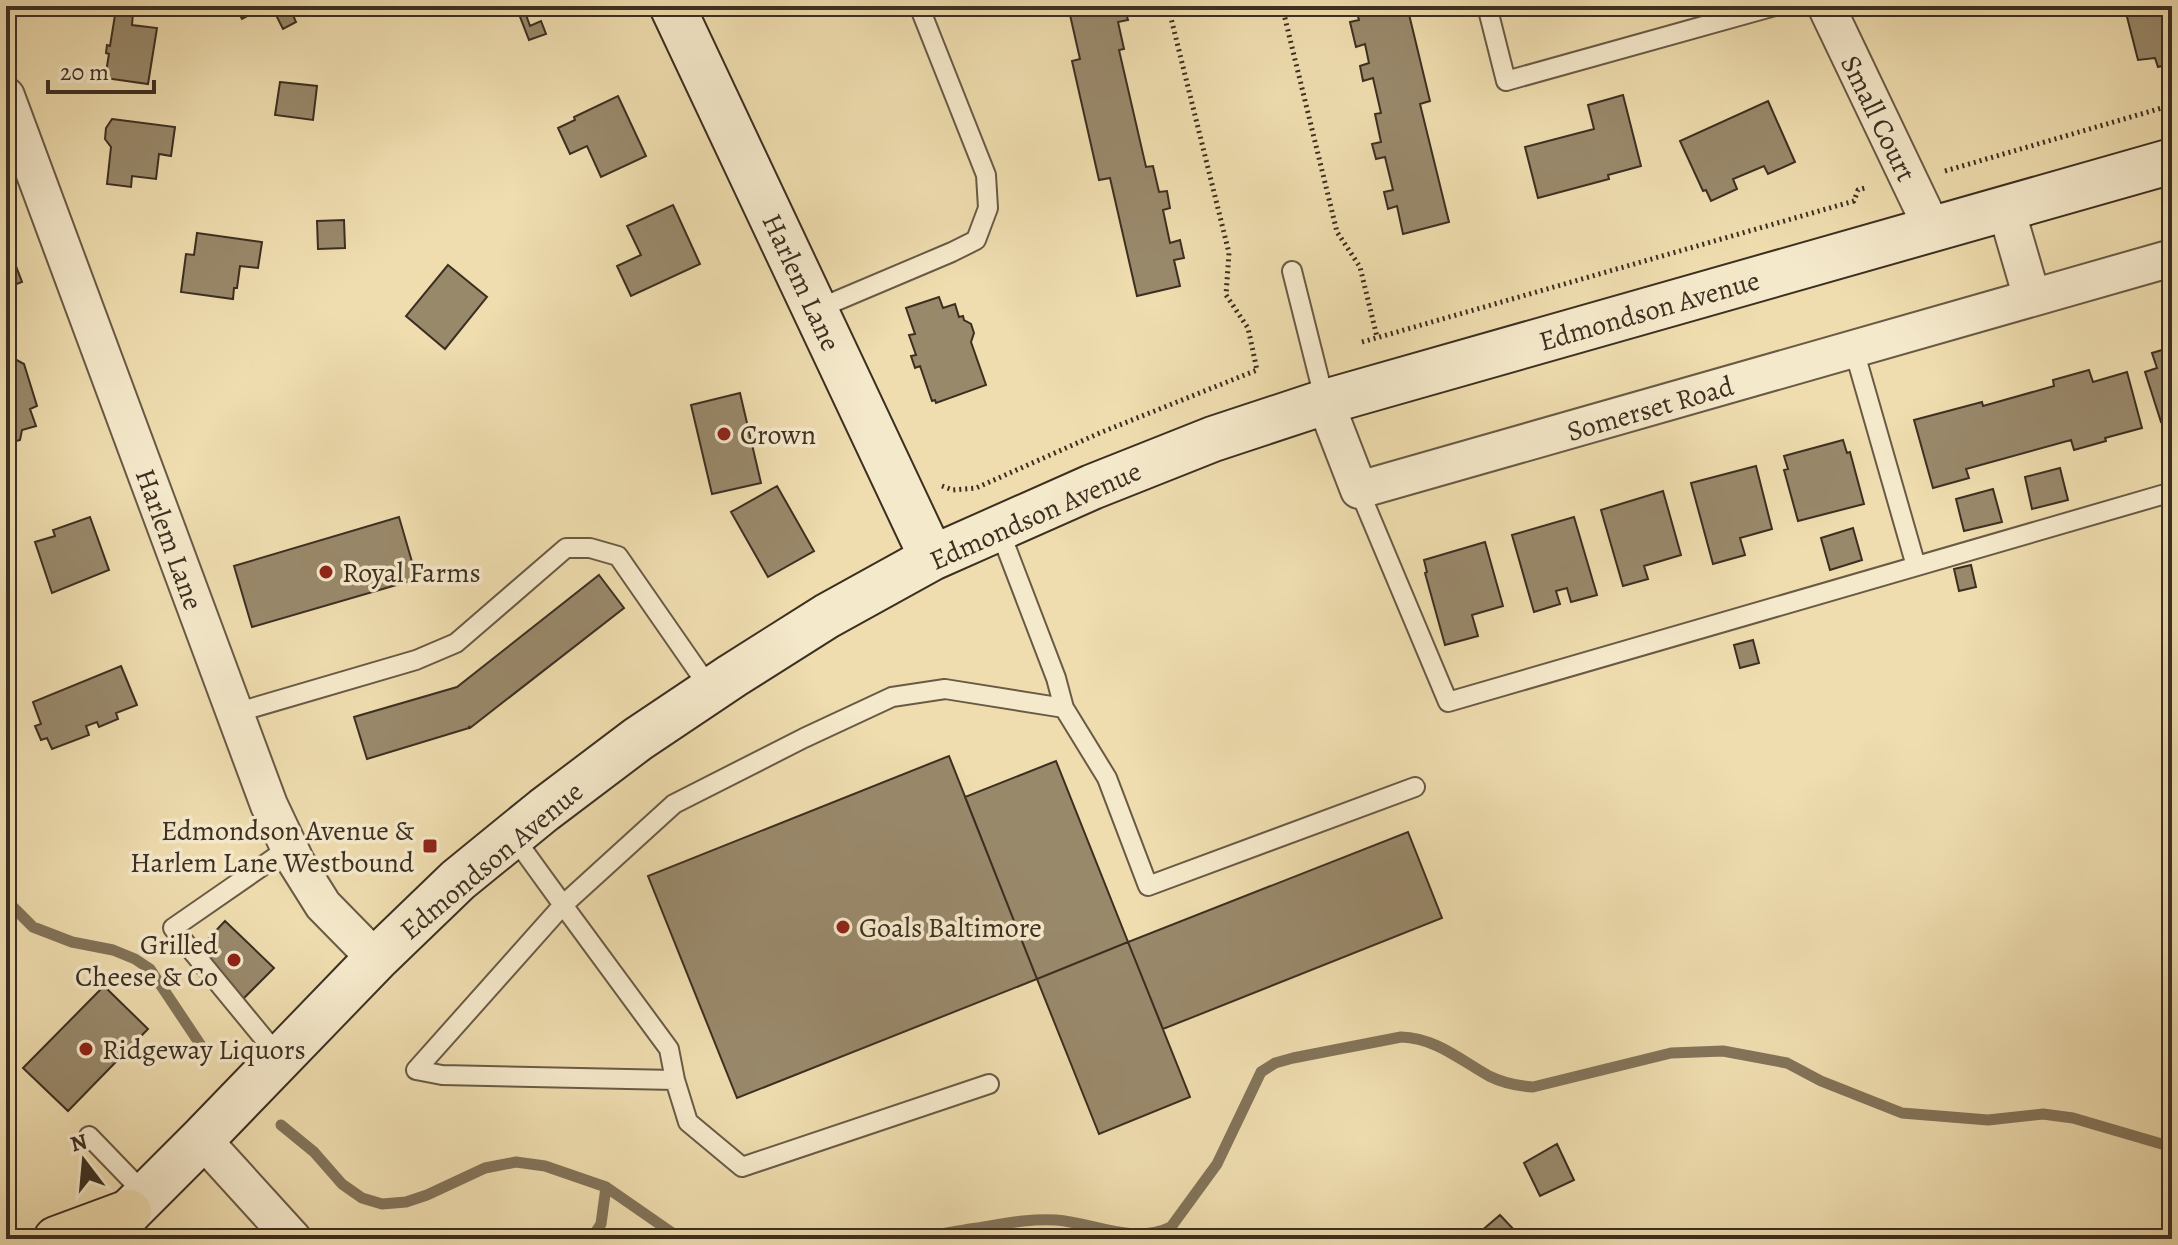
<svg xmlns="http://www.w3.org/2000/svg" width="2178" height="1245" font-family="Alegreya,serif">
  <rect width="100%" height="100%" fill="#efddaf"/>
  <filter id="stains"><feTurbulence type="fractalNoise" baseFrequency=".0025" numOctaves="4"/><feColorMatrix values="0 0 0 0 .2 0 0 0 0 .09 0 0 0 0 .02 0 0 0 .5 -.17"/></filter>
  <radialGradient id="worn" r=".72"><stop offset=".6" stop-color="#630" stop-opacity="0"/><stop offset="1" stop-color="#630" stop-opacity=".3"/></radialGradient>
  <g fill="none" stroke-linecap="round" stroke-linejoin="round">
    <path stroke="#83745a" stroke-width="11" d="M6 900 33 927 72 942 113 950 135 959 150 969 204 1050
      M281 1125 314 1152 342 1184 362 1198 382 1204 406 1202 427 1195 485 1168 516 1162 545 1166 606 1187 681 1239
      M591 1239 601 1224 606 1187
      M915 1239C933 1235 952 1232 970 1229 998 1225 1028 1218 1056 1220 1095 1223 1133 1245 1171 1227L1217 1164 1261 1072 1275 1063 1293 1058 1401 1037C1436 1038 1460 1060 1489 1076 1503 1083 1518 1086 1533 1087L1671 1053 1723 1051 1787 1063 1821 1081 1902 1113 1988 1120 2043 1114 2073 1118 2172 1147"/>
  </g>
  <path fill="#99896b" stroke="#3c2f22" stroke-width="2" d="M235 6H266L242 19Z
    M275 6H289L296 22 283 29 272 7Z
    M1068 6H1124L1128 20 1118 22 1124 49 1119 50 1146 167 1153 166 1159 192 1167 191 1170 208 1163 210 1170 243 1180 240 1184 258 1174 260 1180 286 1137 296 1110 178 1099 180 1072 61 1080 59Z
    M1355 6H1407L1430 101 1420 104 1449 222 1403 234 1397 206 1388 209 1384 192 1393 190 1385 157 1376 159 1372 144 1381 142 1375 114 1381 113 1373 78 1363 81 1360 66 1369 63 1365 44 1356 47 1350 22 1359 20Z
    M1634 6H1658L1638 15Z
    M2126 6H2172V63L2158 67 2155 58 2138 60 2125 9 2127 8Z
    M116 9 133 12 132 25 157 28 148 84 105 78 109 54 106 53 107 45 110 46Z
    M525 12 530 26 541 21 546 34 529 40 519 14Z
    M280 82 317 86 313 120 275 115Z
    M1623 95 1641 166 1608 175 1609 179 1538 198 1525 147 1594 129 1588 105Z
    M618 96 646 156 601 177 587 146 570 154 558 128 575 120 574 117Z
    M1768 101 1795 162 1768 174 1764 166 1733 179 1737 189 1711 201 1706 190 1703 191 1680 141Z
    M112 119 175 127 171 156 159 154 156 179 132 176 131 187 107 184 111 147 105 139 106 128Z
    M673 205 700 264 631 296 617 266 641 255 627 226Z
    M344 220 345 248 318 249 317 221Z
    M197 233 262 242 258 268 240 266 237 288H234L233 299 181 292 186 254 194 255Z
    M11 253 22 282 6 288V255Z
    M448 265 487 297 445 349 406 316Z
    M939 297 943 308 955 304 959 317 963 316 964 320 971 324 974 333 971 342 986 385 936 403 935 400 932 401 920 366 915 368 911 356 916 355 909 335 915 334 906 308Z
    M2172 347V418L2161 422 2145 372 2157 368 2152 353Z
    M13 358 24 364 37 406 30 409 36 426 22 430 20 440 10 443 6 441V360Z
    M2089 370 2093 382 2127 372 2142 428 2105 438 2106 441 2074 450 2071 440 1966 469 1969 478 1933 488 1914 420 1982 402 1983 406 2054 386 2053 380Z
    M740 393 761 483 712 494 691 405Z
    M1843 440 1847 453 1850 452 1864 504 1798 521 1784 470 1788 469 1784 456Z
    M1756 466 1772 529 1740 538 1745 555 1713 564 1691 483Z
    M2060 468 2068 500 2032 509 2025 477Z
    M777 486 814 551 768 577 731 512Z
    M1993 489 2002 522 1964 531 1956 499Z
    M1663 491 1681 555 1644 566 1648 579 1623 586 1601 510Z
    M90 517 109 570 52 593 35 542 55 536 53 530Z
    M399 517 417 579 252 627 234 566Z
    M1574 517 1597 595 1571 602 1567 588 1556 591 1560 604 1534 612 1512 535Z
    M1853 528 1862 560 1830 570 1821 538Z
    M1485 542 1503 606 1472 615 1478 636 1445 645 1425 573 1427 572 1424 560Z
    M1971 565 1976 587 1959 591 1954 569Z
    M599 575 624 608 470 728 469 726V728L367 759 354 717 457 687Z
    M1753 640 1759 663 1740 668 1734 645Z
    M121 666 137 705 116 713 118 719 99 727 97 722 86 726 89 735 52 749 47 738 41 740 35 726 41 724 33 702Z
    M949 756 1037 979 737 1098 648 876Z
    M1056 761 1128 942 1037 979 965 797Z
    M1408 832 1442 918 1163 1029 1128 942Z
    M225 921 274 968 243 999 195 953Z
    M1128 942 1190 1097 1099 1134 1037 979Z
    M104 986 148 1029 68 1111 23 1068Z
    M1557 1144 1574 1180 1540 1196 1524 1163Z
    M1500 1215 1516 1232 1508 1239H1472Z"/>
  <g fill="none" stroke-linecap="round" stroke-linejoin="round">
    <g stroke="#695a45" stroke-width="22">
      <path id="lane" d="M1487 6 1506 81 1775 6
        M1292 271 1325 402
        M815 310 952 252 976 240 988 208 986 175 919 6
        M1854 350 1916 566
        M1359 490 1448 702 2172 492
        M1064 708 1107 778 1148 886 1415 787
        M235 713 416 660 456 643 566 548H590L618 556 711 690
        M513 836 563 905 674 804 804 738 892 697 945 689 1064 708 1056 678 999 529
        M563 905 669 1049 675 1080 442 1075 416 1070Z
        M280 1058 173 928 290 847
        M675 1080 688 1122 742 1167 989 1084
        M89 1136 146 1195"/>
    </g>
    <g stroke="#695a45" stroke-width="40">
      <path id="street" d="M1826 6 1933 230
        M6 96 269 805 296 862 323 905 376 959
        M2006 209 2032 298
        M1325 402 1359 490 2172 258
        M202 1139 293 1239"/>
    </g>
    <g stroke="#3c2f22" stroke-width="48">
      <path id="secondary" d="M672 6 932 558
        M103 1238 202 1139 376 959 458 880 544 810 638 739 732 676 827 616 932 558 1092 487 1213 439 1325 402 2172 161"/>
    </g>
    <g stroke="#3c2f22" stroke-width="48">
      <path id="highway" d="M56 1239 129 1212"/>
    </g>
    <path stroke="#3c2f22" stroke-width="5" stroke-dasharray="2 4" stroke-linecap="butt" d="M1282 6 1337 232 1360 267 1377 337
      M1945 171 2172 105
      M1362 342 1854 201 1858 190 1865 188
      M942 486 953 490 976 488 1102 432 1257 370 1248 328 1226 295 1229 253 1168 6"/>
    <use href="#lane" stroke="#f5e9cb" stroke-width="18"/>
    <use href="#street" stroke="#f5e9cb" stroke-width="36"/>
    <use href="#secondary" stroke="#f5e9cb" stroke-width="44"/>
    <use href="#highway" stroke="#efddaf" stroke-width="44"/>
  </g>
  <g fill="#8f2418" stroke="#f5e9cb" stroke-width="3">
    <circle cx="724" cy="434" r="8"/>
    <circle cx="326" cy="572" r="8"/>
    <rect x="422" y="838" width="16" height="16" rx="4"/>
    <circle cx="843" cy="927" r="8"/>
    <circle cx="234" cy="960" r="8"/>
    <circle cx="86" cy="1049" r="8"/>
  </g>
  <g text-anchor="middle" stroke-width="7" stroke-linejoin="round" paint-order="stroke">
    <g font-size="28" fill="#3c2f22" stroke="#f5e9cb">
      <text transform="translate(1879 118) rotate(64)" y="10">Small Court</text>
      <text transform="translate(802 282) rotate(65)" y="10">Harlem Lane</text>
      <text transform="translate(1649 310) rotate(-16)" y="10">Edmondson Avenue</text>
      <text transform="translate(1650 408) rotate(-16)" y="10">Somerset Road</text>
      <text transform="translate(1035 515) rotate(-24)" y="10">Edmondson Avenue</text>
      <text transform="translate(170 539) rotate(70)" y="10">Harlem Lane</text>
      <text transform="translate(491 860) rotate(-40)" y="10">Edmondson Avenue</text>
    </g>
    <g font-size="28" fill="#3c2f22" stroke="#f5e9cb" text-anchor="start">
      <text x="740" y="444">Crown</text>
      <text x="342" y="582">Royal Farms</text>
      <text x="414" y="840" text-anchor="end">Edmondson Avenue &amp;<tspan x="414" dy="32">Harlem Lane Westbound</tspan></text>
      <text x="859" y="937">Goals Baltimore</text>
      <text x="218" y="954" text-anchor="end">Grilled<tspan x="218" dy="32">Cheese &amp; Co</tspan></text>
      <text x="102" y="1059">Ridgeway Liquors</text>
    </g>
  </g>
  <rect width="2178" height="1245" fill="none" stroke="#efddaf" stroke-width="32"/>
  <rect x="8" y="8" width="2162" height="1229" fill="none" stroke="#3c2f22" stroke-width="4"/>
  <rect x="16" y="16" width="2146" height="1213" fill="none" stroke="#3c2f22" stroke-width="2"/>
  <g transform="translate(84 1161) rotate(344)" stroke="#f5e9cb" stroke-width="6" paint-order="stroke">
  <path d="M0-6L14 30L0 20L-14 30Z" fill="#3c2f22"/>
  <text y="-12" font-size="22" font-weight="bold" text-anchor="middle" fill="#3c2f22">N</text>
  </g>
  <path d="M48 80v12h106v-12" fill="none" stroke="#3c2f22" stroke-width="4"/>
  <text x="60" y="80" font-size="24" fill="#3c2f22" stroke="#f5e9cb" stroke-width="6" paint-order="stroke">20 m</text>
  <rect width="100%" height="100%" filter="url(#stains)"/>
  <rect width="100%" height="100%" fill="url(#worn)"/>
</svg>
